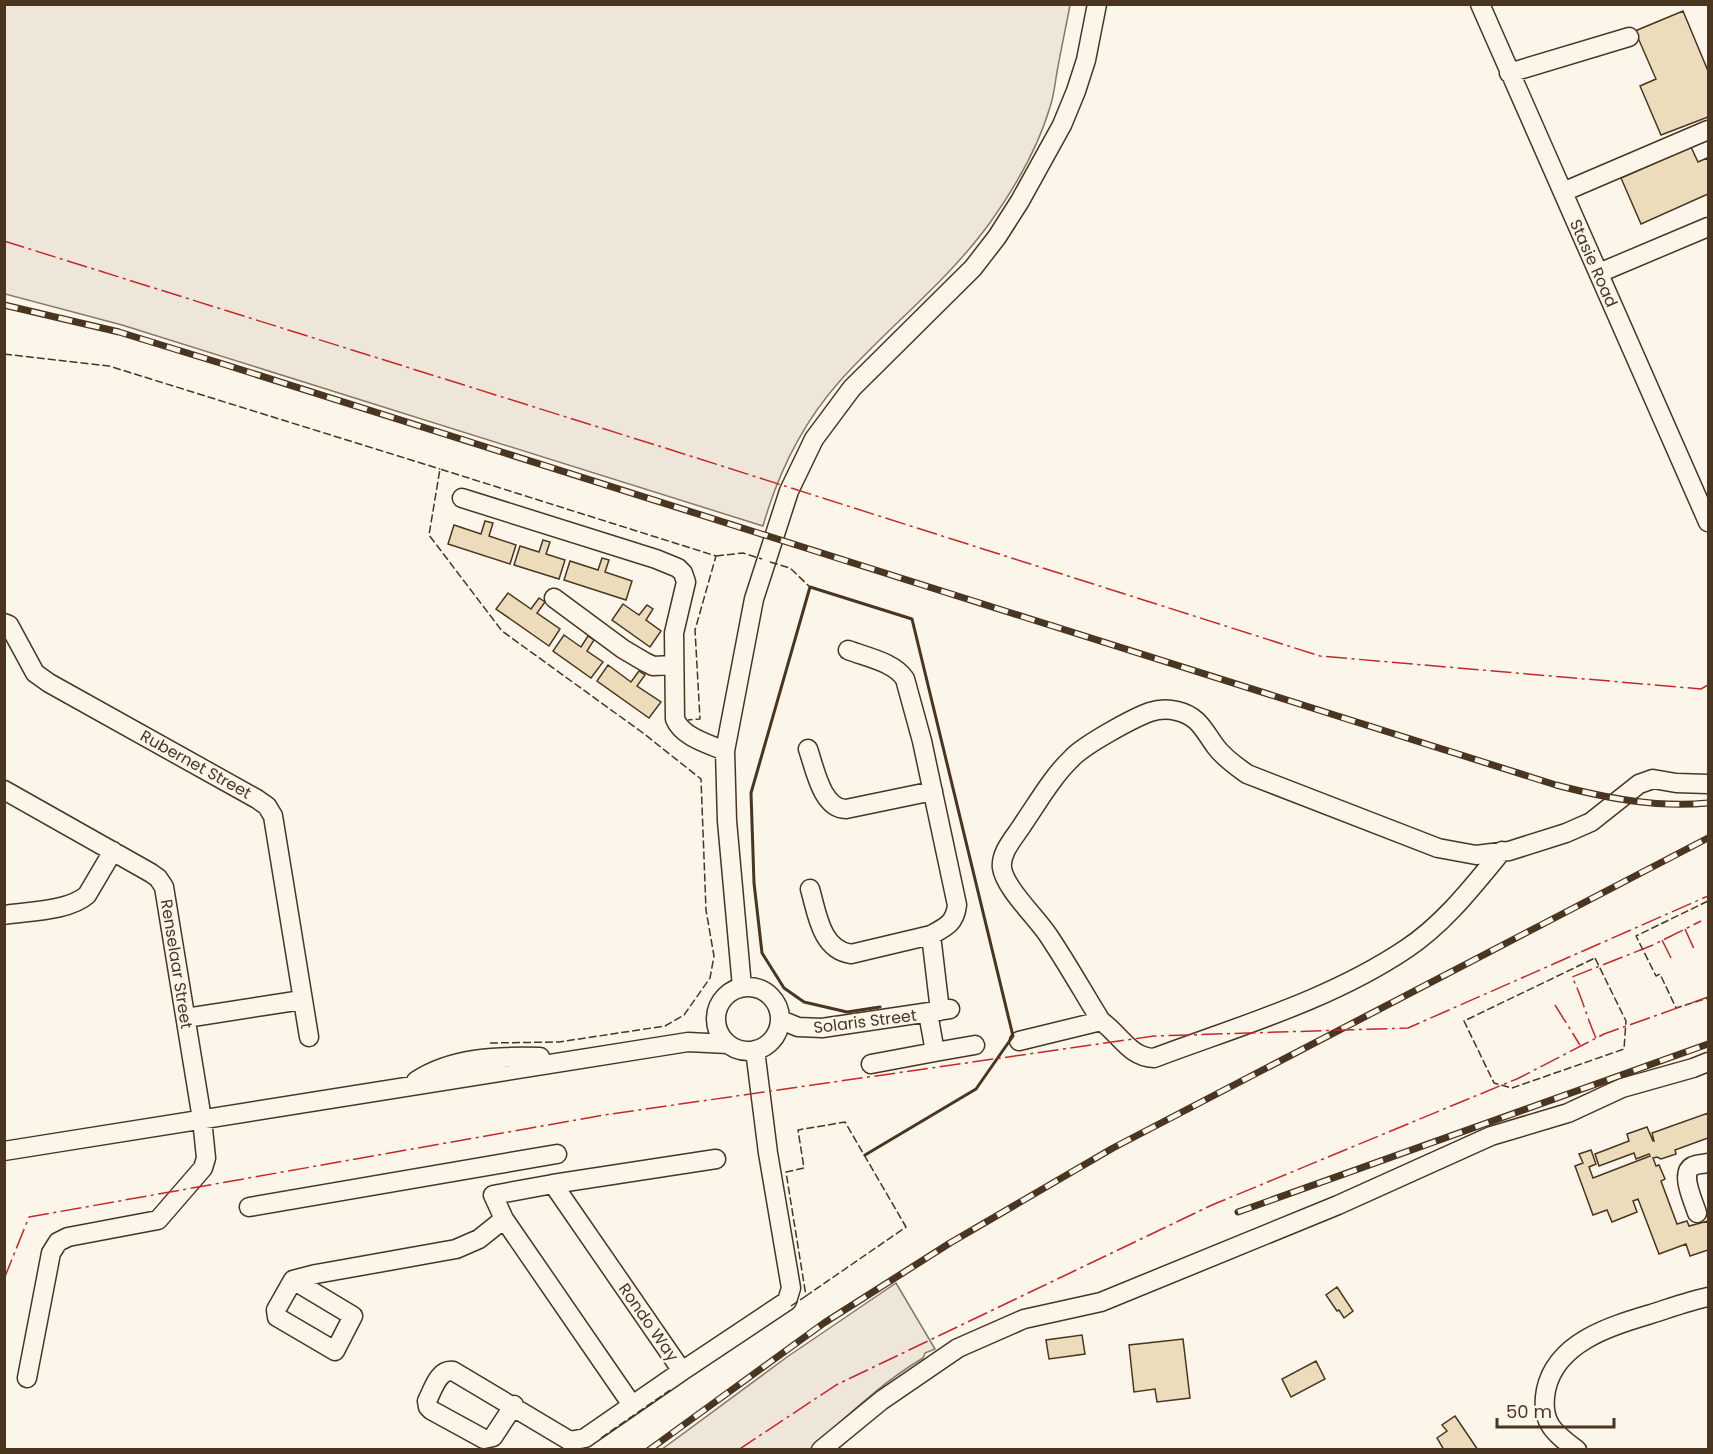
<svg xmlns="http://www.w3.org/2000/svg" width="1713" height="1454" font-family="Poppins,sans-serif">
  <rect width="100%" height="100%" fill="#fbf6e9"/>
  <path fill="#ede6d9" stroke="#887966" stroke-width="1.5" d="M5 4H1070V5C1066 27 1061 49 1057 72 1055 83 1054 96 1050 107 1038 148 1014 189 989 224 946 283 887 328 839 382 802 424 778 473 763 526L122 325 5 294Z
    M896 1283 935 1349 925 1353 923 1358C881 1383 846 1417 810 1449L661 1450 787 1357Z"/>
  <path fill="#ecdcbc" stroke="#4a3520" stroke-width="1.5" d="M1683 11 1708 71V117L1661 135 1640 86 1656 79 1635 31Z
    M1691 147 1698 162 1707 158 1708 161V194L1641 224 1621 178Z
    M485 521 493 523 489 536 516 545 510 564 448 544 454 525 481 534Z
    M543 540 550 542 546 554 565 560 559 579 514 565 520 546 539 552Z
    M602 558 609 560 605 572 632 581 626 600 564 580 570 561 598 570Z
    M508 593 531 609 539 598 545 602 537 613 560 629 549 646 496 609Z
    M623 604 639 615 647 605 653 609 646 620 661 631 650 647 612 620Z
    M564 635 581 647 588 636 594 640 587 651 603 662 591 678 553 651Z
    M608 665 631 682 639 671 645 675 637 686 661 702 649 718 597 681Z
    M1708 1113V1138L1675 1150 1676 1154 1661 1159 1657 1157 1653 1158 1656 1166 1659 1165 1665 1179 1661 1181 1677 1224 1687 1221 1689 1226 1708 1221V1250L1690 1256 1686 1244 1659 1254 1638 1199 1633 1201 1637 1212 1612 1222 1607 1210 1593 1215 1575 1166 1583 1163 1579 1154 1591 1150 1596 1164 1589 1167 1593 1178 1650 1156 1649 1154 1636 1159 1634 1153 1599 1166 1595 1154 1629 1141 1627 1134 1647 1127 1653 1141H1654L1652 1133Z
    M1337 1287 1353 1311 1344 1318 1339 1310 1337 1311 1326 1295Z
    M1082 1335 1085 1354 1049 1359 1046 1340Z
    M1183 1339 1190 1398 1157 1402 1155 1389 1134 1392 1129 1345Z
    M1316 1361 1325 1379 1291 1397 1282 1379Z
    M1455 1416 1478 1450H1444L1437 1438 1447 1431 1442 1425Z"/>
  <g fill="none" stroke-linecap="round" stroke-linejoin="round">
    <g stroke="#4a3520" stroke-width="21">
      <path id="minor" d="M1480 4 1708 522
        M1509 73 1629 37
        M1563 192 1708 130
        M1599 273 1708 227
        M462 498 656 559 678 568 683 573 686 582 674 633 675 719C682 737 709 744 725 751
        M554 598 623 649 645 662 653 666 674 665
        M4 623 9 625 35 673 49 683 257 799 267 806 273 816 309 1037
        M848 650C866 657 894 662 905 679L922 741 957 905C955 923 946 927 931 935L940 1011
        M808 749C815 769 822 809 846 809L933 791
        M4 790 151 873 158 878 164 887 202 1119 206 1158 203 1168 158 1220 68 1237 58 1242 51 1253 27 1378
        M810 889C817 913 821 950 851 954L931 935
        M4 915C29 911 69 911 87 895L113 851
        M716 1019a32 32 0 1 1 64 0a32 32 0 1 1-64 0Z
        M742 987 727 821 725 751 754 599 789 491 814 439 852 388 973 268 997 237 1020 201 1062 125 1076 91 1086 60 1097 4
        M186 1018 302 1000
        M781 1020 798 1027 822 1028 950 1009
        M1101 1021C1083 992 1067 963 1048 935 1036 917 1005 888 1002 868 1000 852 1015 837 1023 824 1038 802 1053 776 1072 758 1084 745 1133 718 1150 712 1159 709 1169 709 1177 711 1199 716 1204 731 1216 747 1224 758 1236 766 1247 774L1438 848 1476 855 1509 851 1566 833 1591 822 1639 784 1653 779 1676 783 1708 784
        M1019 1041 1101 1021C1120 1034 1129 1057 1154 1058 1239 1026 1330 1000 1406 949 1444 924 1474 885 1502 851
        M935 1052 975 1045
        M871 1064 935 1052 928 1013
        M416 1081C452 1057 499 1056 540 1057
        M4 1151 688 1042 728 1044
        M716 1159 553 1184 682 1371 787 1301 791 1288 768 1153 755 1050
        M553 1184 493 1195 504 1219 632 1405
        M249 1207 557 1154
        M1697 1213C1694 1202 1679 1173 1693 1166 1697 1164 1704 1164 1708 1163
        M293 1280 353 1316 335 1351 277 1317 276 1310 293 1280 316 1274 456 1249 479 1239 504 1219
        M514 1405 493 1437 484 1439 431 1410 428 1407 427 1401C433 1390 438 1369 453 1371L570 1441 585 1438 682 1371
        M821 1450 882 1400 958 1348 1024 1319 1101 1302 1338 1205 1491 1136 1568 1113 1622 1088 1693 1068 1708 1062
        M1577 1450C1553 1432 1540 1422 1546 1390 1556 1342 1611 1326 1651 1314 1670 1308 1689 1301 1708 1297"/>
    </g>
    <use href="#minor" stroke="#fbf6e9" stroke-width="18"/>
    <g stroke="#4a3520" stroke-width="7">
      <path id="rail" d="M4 305 119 332 220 363 1556 785C1606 798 1656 808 1708 803
        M1238 1212 1708 1044
        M649 1450 824 1323 950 1243 1113 1148 1708 838"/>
    </g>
    <use href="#rail" stroke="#fbf6e9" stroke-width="4.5" stroke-dasharray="14" stroke-linecap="butt"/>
    <path stroke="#4a3520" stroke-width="1.5" stroke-dasharray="8 3" stroke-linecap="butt" d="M4 354 109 366 440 469
      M716 556 743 553 762 559
      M770 562 790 568 810 587
      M1708 901 1636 936 1656 976 1660 974 1676 1008 1708 998
      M1595 958 1626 1021 1624 1049 1512 1088 1494 1083 1464 1021Z
      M490 1043 559 1042 665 1026 684 1015 710 978 714 956 706 910 701 779 643 733 502 631 429 535 440 469 716 556 695 630 700 719 688 720
      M791 1306 806 1296 786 1172 804 1168 798 1130 845 1122 906 1227 806 1296
      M601 1438 670 1390"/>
    <path stroke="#4a3520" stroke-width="3" d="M865 1155 976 1089 1013 1036 912 619 810 587 751 793 754 883 762 953 784 988 804 1002 847 1012 880 1007"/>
    <path stroke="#c62828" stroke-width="1.5" stroke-dasharray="21 4.5 3 4.5" stroke-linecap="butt" d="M4 241 662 447 1320 656 1701 689 1708 685
      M1685 929 1694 949
      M1662 940 1671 958
      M1555 1005 1580 1045
      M1596 1038C1587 1018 1582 997 1572 977L1653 945 1701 921
      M4 1279 29 1217 604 1115 1154 1036 1408 1028 1708 896
      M738 1450 836 1385 1212 1205 1519 1078 1604 1034 1708 997"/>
  </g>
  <g text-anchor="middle" stroke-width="4.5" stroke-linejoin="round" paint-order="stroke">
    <g font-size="16" fill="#4a3520" stroke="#fbf6e9">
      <text transform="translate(1594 263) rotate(66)" y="6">Stasie Road</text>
      <text transform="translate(196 764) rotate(29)" y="6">Rubernet Street</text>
      <text transform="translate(177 964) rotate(81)" y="6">Renselaar Street</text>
      <text transform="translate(865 1021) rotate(-7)" y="6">Solaris Street</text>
      <text transform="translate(649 1322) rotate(55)" y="6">Rondo Way</text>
    </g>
  </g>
  <rect width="1713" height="1454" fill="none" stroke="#4a3520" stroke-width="12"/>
  <path d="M1497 1418v9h117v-9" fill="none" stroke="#4a3520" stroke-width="3"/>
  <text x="1506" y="1418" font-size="18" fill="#4a3520" stroke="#fbf6e9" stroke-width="4.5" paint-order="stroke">50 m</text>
</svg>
